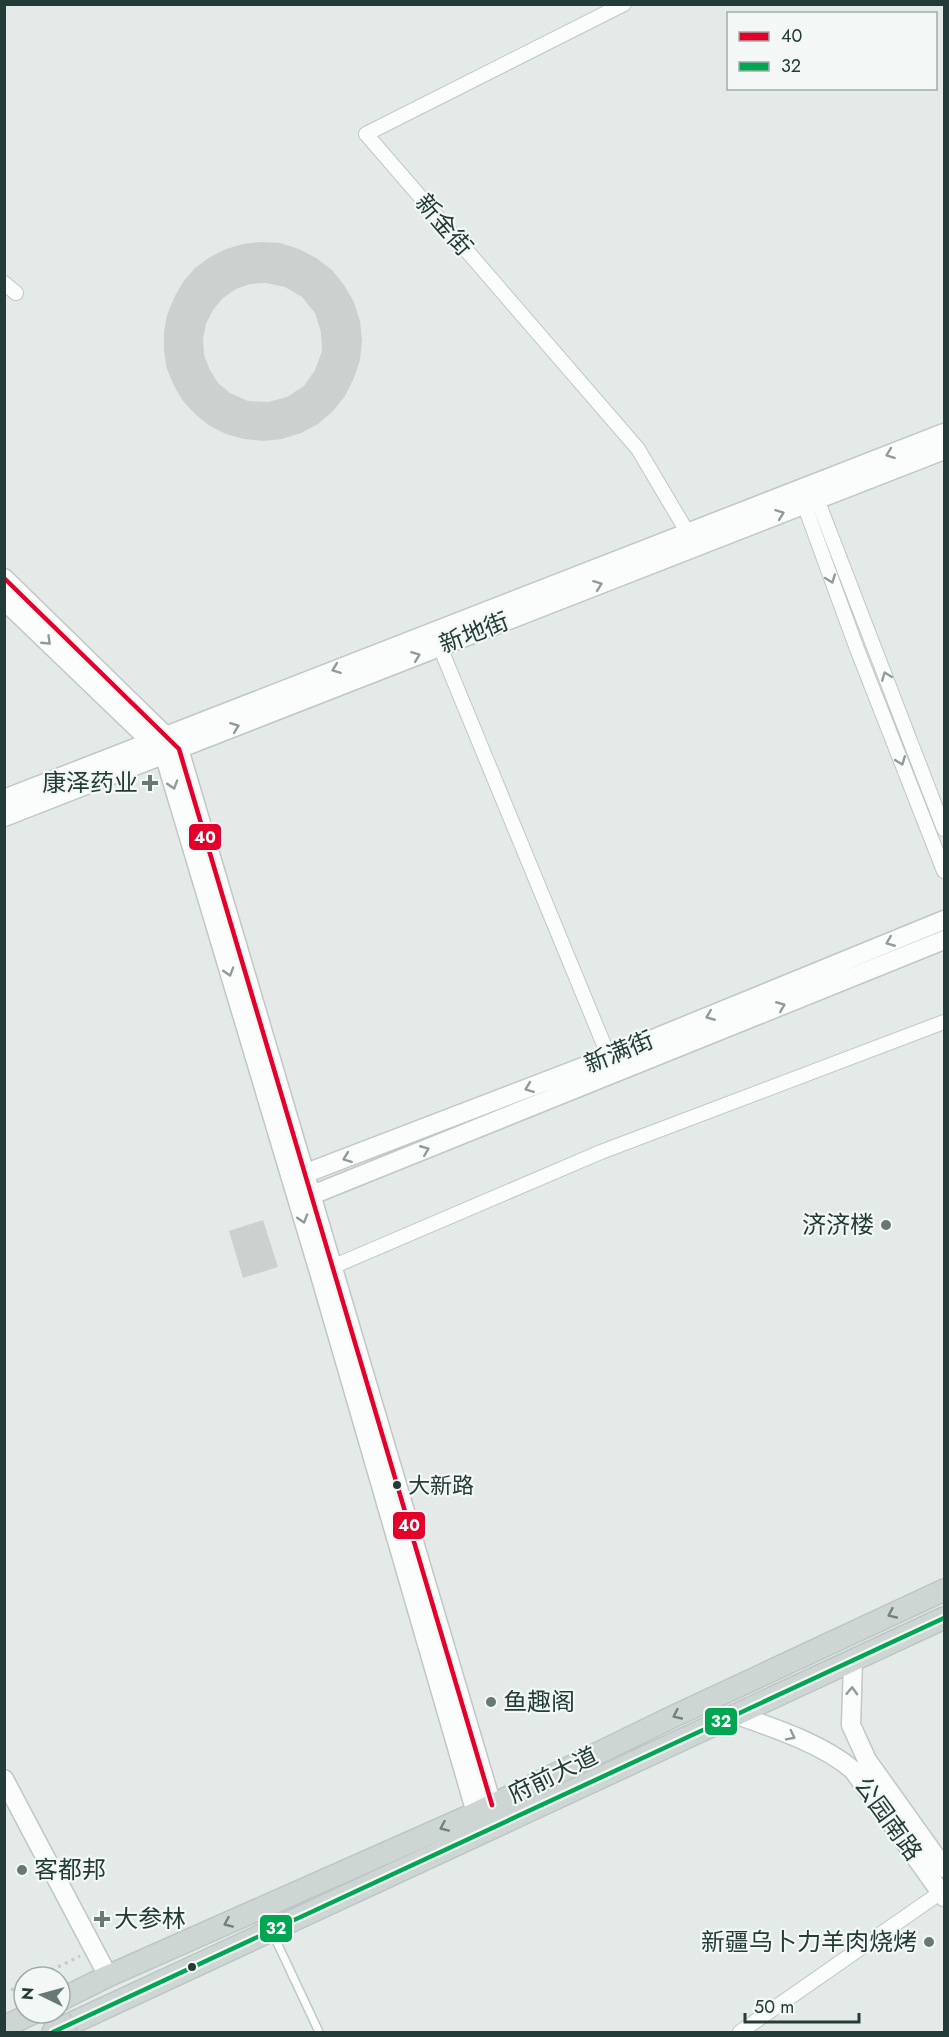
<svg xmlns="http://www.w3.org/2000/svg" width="949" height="2037" font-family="Jost,'Noto Sans SC',sans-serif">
  <rect width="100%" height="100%" fill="#e4eae8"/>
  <path fill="#ccd1cf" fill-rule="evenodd" d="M261 242 280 243 299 249 316 258 332 270 344 285 354 302 360 321 362 340 360 360 354 378 345 396 333 411 318 424 301 433 282 439 263 441 244 439 226 434 210 426 196 415 183 401 174 386 167 369 164 351V332L167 315 174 298 183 282 195 268 210 257 226 249 243 244ZM266 283 285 287 302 297 315 313 321 332 322 351 315 370 304 386 287 397 268 402 248 401 230 393 218 383 210 370 204 355 203 339 206 324 213 310 223 298 236 289 250 284Z
    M263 1220 278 1267 243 1278 229 1231Z"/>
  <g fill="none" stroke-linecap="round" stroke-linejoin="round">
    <g stroke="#c1c7c5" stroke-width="10">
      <path id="lane" d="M273 1934 319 2032"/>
    </g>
    <g stroke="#c1c7c5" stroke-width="16">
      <path id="street" d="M624 4 366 134 638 449 692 540
        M4 283 16 293
        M817 499 944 829
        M804 504 857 649 944 871
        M440 647 609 1057
        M325 1270 601 1152 944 1022
        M740 2032 944 1890"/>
    </g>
    <g stroke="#c0c7c5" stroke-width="21">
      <path id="secondary" d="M4 578 179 749 492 1805
        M4 600 164 754 319 1272 476 1813
        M4 799 944 433
        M4 817 944 450
        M296 1177 609 1057 944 920
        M312 1195 944 940
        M853 1661 851 1725 867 1760 944 1868
        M737 1715C774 1728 823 1744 853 1770L944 1897
        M4 1779 108 1976"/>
    </g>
    <g stroke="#bdc6c4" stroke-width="24">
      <path id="primary" d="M60 2000 108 1976 476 1813 668 1719 944 1590
        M4 2027 33 2013
        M53 2032 944 1618"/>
    </g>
    <path stroke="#c1cac8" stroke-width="3" stroke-dasharray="3 4.5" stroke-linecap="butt" d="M38 1977 80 1956
      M11 1990 24 1984"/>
    <use href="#lane" stroke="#fbfcfc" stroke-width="7"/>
    <use href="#street" stroke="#fbfcfc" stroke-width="14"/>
    <use href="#secondary" stroke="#fbfcfc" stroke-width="18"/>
    <use href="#primary" stroke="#ced6d4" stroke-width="21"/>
    <path stroke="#c1cac8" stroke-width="3" stroke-dasharray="3 4.5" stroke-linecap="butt" d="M60 1994 78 2032"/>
    <g stroke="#f3f8f6" stroke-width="9">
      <path id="bus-1" d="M4 578 179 749 492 1805"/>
    </g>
    <g stroke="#f3f8f6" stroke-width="9">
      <path id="bus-2" d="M53 2032 944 1618"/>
    </g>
    <use href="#bus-1" stroke="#e4002b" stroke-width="4.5"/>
    <use href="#bus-2" stroke="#00a651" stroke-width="4.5"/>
  </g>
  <defs><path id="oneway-chevron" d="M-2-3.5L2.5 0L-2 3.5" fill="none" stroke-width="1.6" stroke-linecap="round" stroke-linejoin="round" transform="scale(1.5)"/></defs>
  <g stroke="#8f9c9a">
    <use href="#oneway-chevron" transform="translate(890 454) rotate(159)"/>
    <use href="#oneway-chevron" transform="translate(780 514) rotate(-21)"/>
    <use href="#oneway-chevron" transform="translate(831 579) rotate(70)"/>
    <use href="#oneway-chevron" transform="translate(598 585) rotate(-21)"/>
    <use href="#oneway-chevron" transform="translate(47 641) rotate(44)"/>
    <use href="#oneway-chevron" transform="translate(416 656) rotate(-21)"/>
    <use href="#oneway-chevron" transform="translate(336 669) rotate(159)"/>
    <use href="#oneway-chevron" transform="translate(886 676) rotate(-111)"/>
    <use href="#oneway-chevron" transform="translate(235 727) rotate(-21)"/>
    <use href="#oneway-chevron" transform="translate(901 761) rotate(69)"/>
    <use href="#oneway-chevron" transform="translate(173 785) rotate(73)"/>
    <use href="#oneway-chevron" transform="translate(890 942) rotate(158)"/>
    <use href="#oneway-chevron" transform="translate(229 972) rotate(73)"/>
    <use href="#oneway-chevron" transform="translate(781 1006) rotate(-22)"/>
    <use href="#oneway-chevron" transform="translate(710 1016) rotate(158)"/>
    <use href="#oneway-chevron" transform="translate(529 1088) rotate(159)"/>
    <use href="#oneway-chevron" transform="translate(425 1150) rotate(-22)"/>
    <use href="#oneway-chevron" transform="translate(347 1158) rotate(159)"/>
    <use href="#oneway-chevron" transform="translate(303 1219) rotate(73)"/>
    <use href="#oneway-chevron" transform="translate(852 1691) rotate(-88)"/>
    <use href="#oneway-chevron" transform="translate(791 1736) rotate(27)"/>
  </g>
  <g stroke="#70817e">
    <use href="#oneway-chevron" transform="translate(892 1614) rotate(155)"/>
    <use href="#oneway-chevron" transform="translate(677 1715) rotate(155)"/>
    <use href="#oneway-chevron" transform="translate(444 1827) rotate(156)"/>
    <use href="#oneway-chevron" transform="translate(228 1923) rotate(156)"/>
  </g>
  <g fill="#677976" stroke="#f3f8f6" stroke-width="2">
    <path d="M147 774h6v6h6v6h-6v6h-6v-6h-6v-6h6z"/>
    <circle cx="886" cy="1225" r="6"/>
    <circle cx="491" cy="1702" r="6"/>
    <circle cx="22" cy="1870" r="6"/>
    <path d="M99 1910h6v6h6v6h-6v6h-6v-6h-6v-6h6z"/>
    <circle cx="929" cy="1942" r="6"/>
  </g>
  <g fill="#233c38" stroke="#f3f8f6" stroke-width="2">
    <circle cx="397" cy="1485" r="5"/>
    <circle cx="192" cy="1967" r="5"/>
  </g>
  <g text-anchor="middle" stroke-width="4.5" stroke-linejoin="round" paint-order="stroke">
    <g font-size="22" fill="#233c38" stroke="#f3f8f6" text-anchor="start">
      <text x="408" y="1493">大新路</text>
    </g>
    <g font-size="24" fill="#233c38" stroke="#f3f8f6">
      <text transform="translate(444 225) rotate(49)" y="8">新金街</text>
      <text transform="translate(474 633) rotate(-21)" y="8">新地街</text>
      <text transform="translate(619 1052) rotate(-22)" y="8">新满街</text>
      <text transform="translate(553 1775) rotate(-26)" y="8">府前大道</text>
      <text transform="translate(888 1819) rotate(54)" y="8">公园南路</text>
    </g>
    <g font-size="24" fill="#233c38" stroke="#f3f8f6" text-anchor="end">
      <text x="138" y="791">康泽药业</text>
      <text x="874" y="1233">济济楼</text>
      <text x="503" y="1710" text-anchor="start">鱼趣阁</text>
      <text x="34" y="1878" text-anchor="start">客都邦</text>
      <text x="114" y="1927" text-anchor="start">大参林</text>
      <text x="917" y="1950">新疆乌卜力羊肉烧烤</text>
    </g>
  </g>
  <g stroke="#f3f8f6" stroke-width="2">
    <rect x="188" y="823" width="34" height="28" rx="6" fill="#e4002b"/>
    <rect x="392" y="1511" width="34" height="29" rx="6" fill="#e4002b"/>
    <rect x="704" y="1707" width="34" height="29" rx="6" fill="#00a651"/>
    <rect x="259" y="1914" width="34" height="29" rx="6" fill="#00a651"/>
  </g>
  <g font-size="16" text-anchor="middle" font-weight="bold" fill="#fff">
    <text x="205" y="843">40</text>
    <text x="409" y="1531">40</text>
    <text x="721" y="1727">32</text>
    <text x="276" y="1934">32</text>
  </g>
  <rect width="949" height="2037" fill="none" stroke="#233c38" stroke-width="12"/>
  <rect x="727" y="12" width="210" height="78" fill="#f3f8f6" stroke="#a0adaa" stroke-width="1.5"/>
  <rect x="739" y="32" width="30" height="9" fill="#e4002b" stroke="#a0adaa" stroke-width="1.5"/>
  <text x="781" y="42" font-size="18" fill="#233c38">40</text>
  <rect x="739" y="62" width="30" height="9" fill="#00a651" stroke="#a0adaa" stroke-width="1.5"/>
  <text x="781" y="72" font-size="18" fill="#233c38">32</text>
  <g transform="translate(42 1995) rotate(275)"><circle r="28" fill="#f3f8f6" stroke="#a0adaa" stroke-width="1.5"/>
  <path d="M0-4.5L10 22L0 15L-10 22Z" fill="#677976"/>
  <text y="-9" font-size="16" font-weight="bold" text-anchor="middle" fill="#233c38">N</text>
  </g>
  <path d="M745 2013v9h114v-9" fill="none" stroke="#233c38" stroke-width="3"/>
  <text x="754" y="2013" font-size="18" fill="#233c38" stroke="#f3f8f6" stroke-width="4.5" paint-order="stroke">50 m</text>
</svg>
